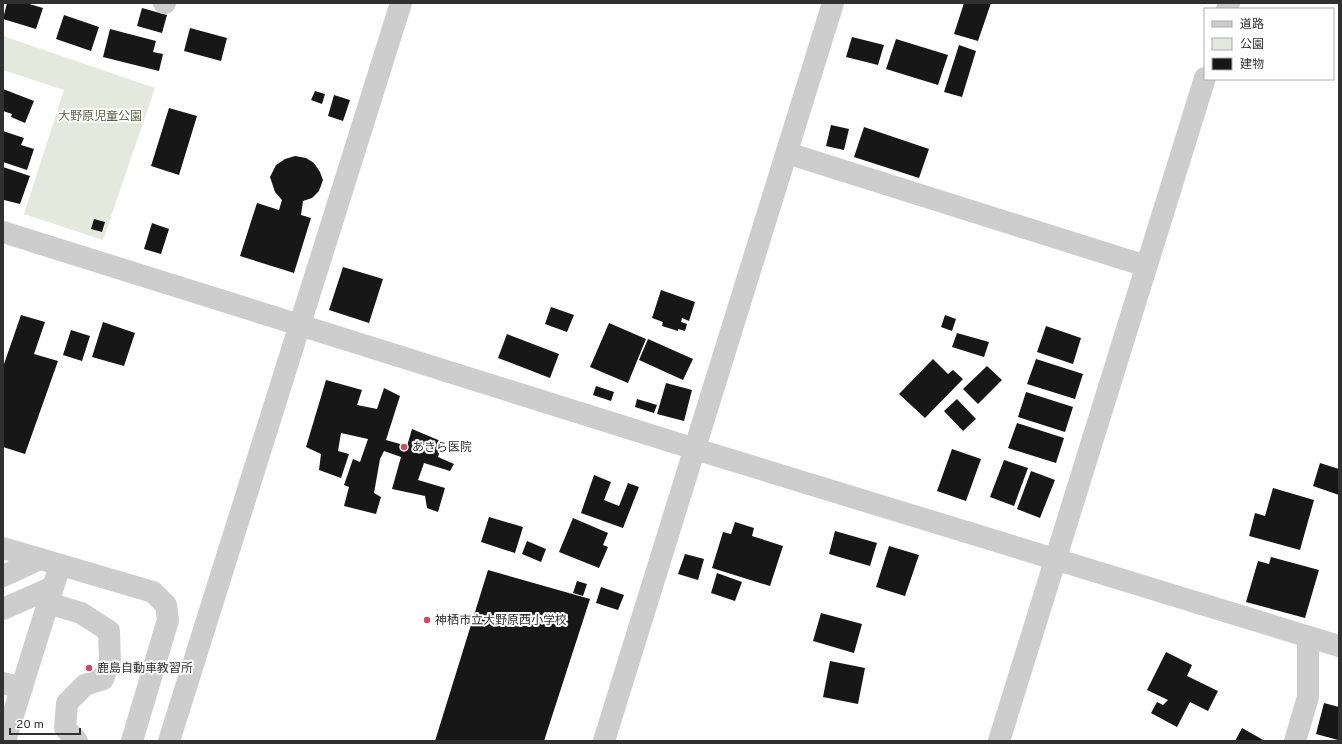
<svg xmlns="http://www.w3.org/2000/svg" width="1342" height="744" font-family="Overpass,'Noto Sans JP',sans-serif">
  <rect width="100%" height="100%" fill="#fff"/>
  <path fill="#e4e8dd" d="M3 36 155 88 103 240 24 214 64 90 3 70Z"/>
  <path fill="#171717" d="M7 3H26L43 8 36 29 3 19Z
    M964 3H991L978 41 954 34Z
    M142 8 167 15 162 33 137 26Z
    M64 15 99 27 91 51 56 39Z
    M190 28 227 38 221 61 184 51Z
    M110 29 156 41 153 52 163 54 159 71 103 57Z
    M852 37 884 45 878 65 846 57Z
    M896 39 948 55 938 85 886 69Z
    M959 45 976 51 962 97 944 92Z
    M3 89 34 101 25 123 11 117 12 114 3 111Z
    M315 91 325 94 322 104 311 100Z
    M334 95 350 100 343 121 328 116Z
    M169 108 197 116 179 175 151 166Z
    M831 125 849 129 844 150 826 146Z
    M864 127 929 149 919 178 854 157Z
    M3 131 24 138 21 145 34 149 27 170 3 162Z
    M295 156 306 158 314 163 320 172 323 180 319 191 312 198 303 201 301 215 311 218 294 273 240 256 257 203 279 210 282 200 275 192 270 177 276 165 285 159Z
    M3 167 30 176 20 204 4 200 3 203Z
    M94 219 105 222 102 232 91 229Z
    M152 223 169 229 161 254 144 249Z
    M343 267 383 279 369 323 329 310Z
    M661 290 695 302 689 321 682 318 681 322 687 324 685 331 678 329V331L662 326 663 322 652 318Z
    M551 307 574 315 567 332 545 324Z
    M21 315 45 322 34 354 58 361 25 454 3 447V367Z
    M945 315 956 319 952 331 941 327Z
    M103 322 135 333 124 366 92 357Z
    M609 323 646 339 628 383 590 367Z
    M1046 326 1081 338 1073 364 1037 352Z
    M71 330 90 336 82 361 63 355Z
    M957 333 989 342 984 357 952 347Z
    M507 334 559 354 550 378 498 358Z
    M648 339 693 359 683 380 639 360Z
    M933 359 948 374 953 370 963 379 925 418 899 394Z
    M1036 359 1083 374 1075 399 1027 384Z
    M987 366 1002 380 978 404 963 389Z
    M326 380 362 390 357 405 377 409 384 388 400 396 386 440 407 446 412 429 443 442 438 457 454 464 450 471 424 463 418 480 445 488 438 512 427 508 425 496 392 489 401 457 384 451 380 459 374 493 381 497 376 514 344 506 349 487 344 485 353 459 360 462 368 439 341 433 338 451 349 454 341 478 319 470 321 454 306 447Z
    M666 383 692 390 684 421 657 414Z
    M596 386 614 392 611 401 593 395Z
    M1026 392 1073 407 1065 432 1018 417Z
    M637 399 657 405 654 413 635 407Z
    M957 399 976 419 963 431 944 411Z
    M1017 423 1064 438 1056 463 1008 448Z
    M952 449 981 459 966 501 937 491Z
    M1004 460 1028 468 1014 506 990 497Z
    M1320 463 1339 469V495L1313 486Z
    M1031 471 1055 480 1040 518 1017 509Z
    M594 475 611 482 604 500 619 506 628 483 639 487 623 528 581 513Z
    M1273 488 1314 500 1300 550 1249 536 1255 513 1265 516Z
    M489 517 523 527 515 553 481 542Z
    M573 518 608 533 603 545 608 547 599 568 559 552Z
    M735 522 754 528 752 536 783 546 770 586 712 568 723 532 731 534Z
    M835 531 877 543 870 566 829 554Z
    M527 541 546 549 541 562 522 554Z
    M889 546 919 555 905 596 876 587Z
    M685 554 704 559 698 580 678 574Z
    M1271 557 1319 570 1305 618 1246 602 1258 561 1269 564Z
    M488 570 590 599 544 741H435Z
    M717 573 742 582 735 601 711 593Z
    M577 581 587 584 583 596 573 593Z
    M601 587 624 595 618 610 596 603Z
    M821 613 862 624 854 653 813 641Z
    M1166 652 1192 665 1187 676 1218 691 1208 711 1190 702 1177 727 1151 713 1157 702 1163 705 1168 700 1147 690Z
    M830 661 865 668 858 704 823 697Z
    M1324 703 1339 707 1338 740 1316 734Z
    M1242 728 1265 741H1235Z"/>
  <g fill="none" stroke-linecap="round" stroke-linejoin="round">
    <path stroke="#cdcdcd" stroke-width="22" d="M164 3H165
      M1227 9 1229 3
      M787 153 1146 266
      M3 232 695 449 1339 646
      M3 548 153 592 166 605 168 620 132 741
      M3 576 40 559
      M48 603 81 613 109 631 110 661 103 679 85 685 67 703 65 728 77 741
      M3 609 53 587
      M3 683 22 688
      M5 741 60 565
      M169 741 401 3
      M604 741 833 3
      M999 741 1205 78
      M1295 741 1308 697V637"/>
  </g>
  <g fill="#d14961" stroke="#fff" stroke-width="1.5">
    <circle cx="404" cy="447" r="4"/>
    <circle cx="427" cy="620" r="4"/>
    <circle cx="89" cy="668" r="4"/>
  </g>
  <g text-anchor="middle" stroke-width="4" stroke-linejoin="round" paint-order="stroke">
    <g font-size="12" fill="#586743" stroke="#fff">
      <text x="100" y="120">大野原児童公園</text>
    </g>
    <g font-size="12" fill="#303030" stroke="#fff" text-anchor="start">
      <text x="412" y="451">あきら医院</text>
      <text x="435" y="624">神栖市立大野原西小学校</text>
      <text x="97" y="672">鹿島自動車教習所</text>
    </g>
  </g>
  <rect width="1342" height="744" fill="none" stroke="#303030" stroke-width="8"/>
  <rect x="1204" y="8" width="130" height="72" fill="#ffffff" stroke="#acacac"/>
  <rect x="1212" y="21" width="20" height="6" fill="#cdcdcd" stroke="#acacac"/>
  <text x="1240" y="28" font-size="12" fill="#303030">道路</text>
  <rect x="1212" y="38" width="20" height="12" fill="#e4e8dd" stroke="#acacac"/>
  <text x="1240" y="48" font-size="12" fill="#303030">公園</text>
  <rect x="1212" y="58" width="20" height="12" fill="#171717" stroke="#acacac"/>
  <text x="1240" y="68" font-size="12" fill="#303030">建物</text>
  <path d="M10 728v6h70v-6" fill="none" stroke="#303030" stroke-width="2"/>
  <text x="16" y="728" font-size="12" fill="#303030" stroke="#ffffff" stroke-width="3" paint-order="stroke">20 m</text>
</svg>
